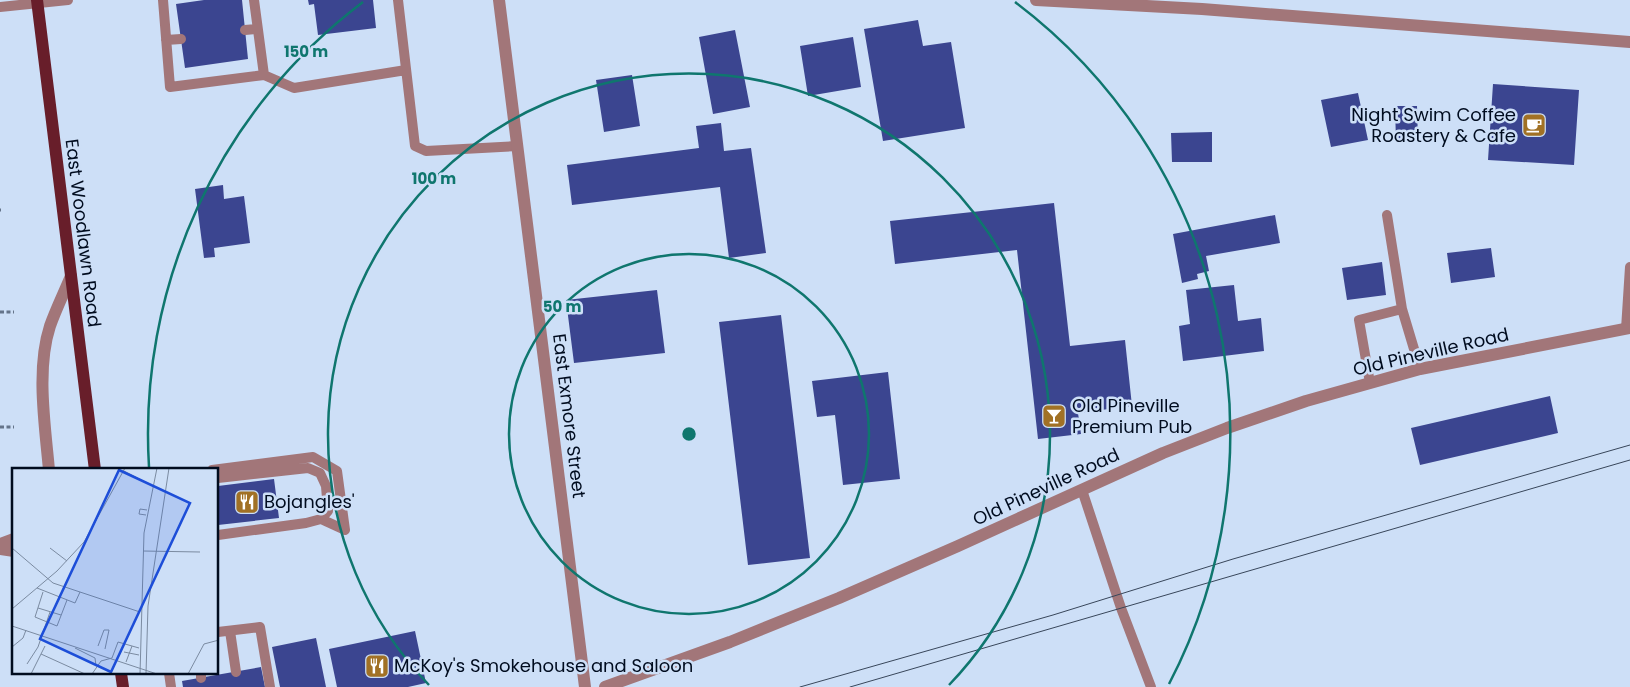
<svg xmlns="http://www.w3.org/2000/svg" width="1630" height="687" font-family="Poppins,sans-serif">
  <rect width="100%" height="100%" fill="#cddff7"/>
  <path fill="#3b4590" d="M204 0H242L248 59 185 68 176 4Z
    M308 0H373L376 28 318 35 314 4 309 5Z
    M918 20 923 46 951 42 965 128 883 141 864 29Z
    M735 30 750 107 713 114 699 37Z
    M853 37 861 87 808 96 800 46Z
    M632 75 640 126 604 132 596 80Z
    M1493 84 1579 90 1574 165 1488 160Z
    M1358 93 1368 140 1331 147 1321 100Z
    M1395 106H1417L1418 142H1396Z
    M721 123 724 151 751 148 766 253 729 258 720 187 572 205 567 165 699 148 696 126Z
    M1212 132V162H1172L1171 133Z
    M223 185 224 199 244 196 250 243 214 248 215 257 204 258 195 189Z
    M1054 203 1070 346 1125 340 1132 406 1078 413 1081 434 1038 439 1017 250 895 264 890 221Z
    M1275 215 1280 243 1206 256 1209 271 1197 274 1198 279 1182 283 1173 234Z
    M1491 248 1495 277 1451 283 1447 253Z
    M1382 262 1386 295 1347 300 1342 268Z
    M1234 285 1238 321 1261 318 1264 351 1183 361 1179 326 1190 324 1186 290Z
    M657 290 665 353 574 363 566 300Z
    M781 315 810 558 748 565 719 322Z
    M888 372 900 479 843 485 835 415 817 417 812 381Z
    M1550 396 1558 433 1420 465 1411 428Z
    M274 479 279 518 218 525V486Z
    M415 631 426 683 408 687H337L329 649Z
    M316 638 326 687H280L272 647Z
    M261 667 265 687H183L182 681Z"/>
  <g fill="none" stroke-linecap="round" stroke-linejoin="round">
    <path stroke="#65748a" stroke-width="3" stroke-dasharray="4 2.5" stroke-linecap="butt" d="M0 210H1
      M0 312H14
      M0 427H14"/>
    <path stroke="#a27679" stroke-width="10" d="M163 0 170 87 264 75 294 88 406 70
      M254 0 264 75
      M398 0 415 146 426 151 517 146
      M0 7 68 0
      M245 30 257 29
      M166 40 181 39
      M1387 215 1402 309
      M1626 329 1630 267
      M1370 383 1359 320 1402 309 1420 369
      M212 470 313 457 337 471 345 530
      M218 478 308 468 320 473 326 486 328 511 321 519 306 523 218 535
      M1082 490 1121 608 1151 687
      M321 519 345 530
      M230 631 236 672
      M218 632 260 627 270 687
      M169 673 171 687
      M201 673V678"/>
    <path stroke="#a27679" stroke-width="12" d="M499 0 585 687
      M1036 0 1202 9 1630 42
      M49 470C45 425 36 369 50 326 56 309 64 293 71 276
      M0 544 14 539
      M0 549 14 551"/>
    <path stroke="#a27679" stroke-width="12" d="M605 687 730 642 839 598 958 546 1163 453 1227 428 1306 401 1420 369 1630 328"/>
    <path stroke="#681e2a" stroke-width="12" d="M37 0 95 470
      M121 673 123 687"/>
    <path stroke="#38465a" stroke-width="1" d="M800 687 1053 615 1233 559 1630 445
      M850 687 1630 460"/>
  </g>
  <g fill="none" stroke="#0f766e" stroke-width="2.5">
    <circle cx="689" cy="434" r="180"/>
    <path d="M429 685A361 361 0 1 1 949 685"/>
    <path d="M149 467A541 541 0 0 1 363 2M1015 2A541 541 0 0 1 1169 684"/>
  </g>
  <defs>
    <g id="cafe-square" transform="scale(1.25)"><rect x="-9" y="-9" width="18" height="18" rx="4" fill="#a17125" stroke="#cddff7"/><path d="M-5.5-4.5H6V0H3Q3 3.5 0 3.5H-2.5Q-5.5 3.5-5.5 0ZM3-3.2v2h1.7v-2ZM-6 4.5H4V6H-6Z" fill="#fff"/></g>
    <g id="bar-square" transform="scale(1.25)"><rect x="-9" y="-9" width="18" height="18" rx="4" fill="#a17125" stroke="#cddff7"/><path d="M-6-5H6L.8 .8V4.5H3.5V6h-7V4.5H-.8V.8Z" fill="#fff"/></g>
    <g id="restaurant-square" transform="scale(1.25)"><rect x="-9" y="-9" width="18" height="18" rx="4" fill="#a17125" stroke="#cddff7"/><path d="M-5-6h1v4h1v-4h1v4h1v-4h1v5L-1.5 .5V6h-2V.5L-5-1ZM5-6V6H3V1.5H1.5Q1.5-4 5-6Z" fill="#fff"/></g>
  </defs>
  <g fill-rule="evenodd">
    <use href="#cafe-square" x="1534" y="125"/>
    <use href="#bar-square" x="1054" y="416"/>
    <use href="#restaurant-square" x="247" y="502"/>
    <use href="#restaurant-square" x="377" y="666"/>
  </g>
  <g text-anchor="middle" stroke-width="5" stroke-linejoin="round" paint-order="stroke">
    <g font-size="18" fill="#000c1f" stroke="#cddff7" text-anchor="start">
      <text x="1516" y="121" text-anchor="end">Night Swim Coffee<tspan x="1516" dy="21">Roastery &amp; Cafe</tspan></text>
      <text x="1072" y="412">Old Pineville<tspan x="1072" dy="21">Premium Pub</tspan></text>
      <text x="264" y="508">Bojangles'</text>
      <text x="394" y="672">McKoy's Smokehouse and Saloon</text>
    </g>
    <g font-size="18" fill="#000c1f" stroke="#cddff7">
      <text transform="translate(83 233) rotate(83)" y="6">East Woodlawn Road</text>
      <text transform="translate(1431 352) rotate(-13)" y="6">Old Pineville Road</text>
      <text transform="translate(569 416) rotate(83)" y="6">East Exmore Street</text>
      <text transform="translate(1046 487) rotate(-25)" y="6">Old Pineville Road</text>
    </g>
  </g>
  <g transform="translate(12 468)">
    <rect width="206" height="206" fill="#cddff7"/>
    <path fill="none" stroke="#7b8ba1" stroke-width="1" d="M112 3 141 18M134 47 127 46 128 41 135 42M0 80 41 115 128 144M38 80 55 93M131 83 188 84M25 120 63 135 68 124M31 124 23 149 45 158 55 132M26 140 49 147M0 141 45 103 72 74 113 0M0 158 145 206M86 178 92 162H97L93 181M0 179 11 170 14 162M63 180 83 190 84 198M112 184 127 187M29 186 73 206M114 194 120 178M15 196 26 179 38 144M19 206 33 178M80 206 89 193 100 190 106 174 127 180M128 206 132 65 145 0M134 206 136 138 157 0M176 206 192 176 207 172"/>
    <path fill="#1d4ed8" fill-opacity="0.15" stroke="#1d4ed8" stroke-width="2.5" d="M107 2 178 35 99 204 28 171Z"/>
    <rect width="206" height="206" fill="none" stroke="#000c1f" stroke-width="2.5"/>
  </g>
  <circle cx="689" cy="434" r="8" fill="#0f766e" stroke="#cddff7" stroke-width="2.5"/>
  <g font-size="15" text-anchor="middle" font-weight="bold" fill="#0f766e" stroke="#cddff7" stroke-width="5" stroke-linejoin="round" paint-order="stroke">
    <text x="306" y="57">150 m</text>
    <text x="434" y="184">100 m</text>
    <text x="562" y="312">50 m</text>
  </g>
</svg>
